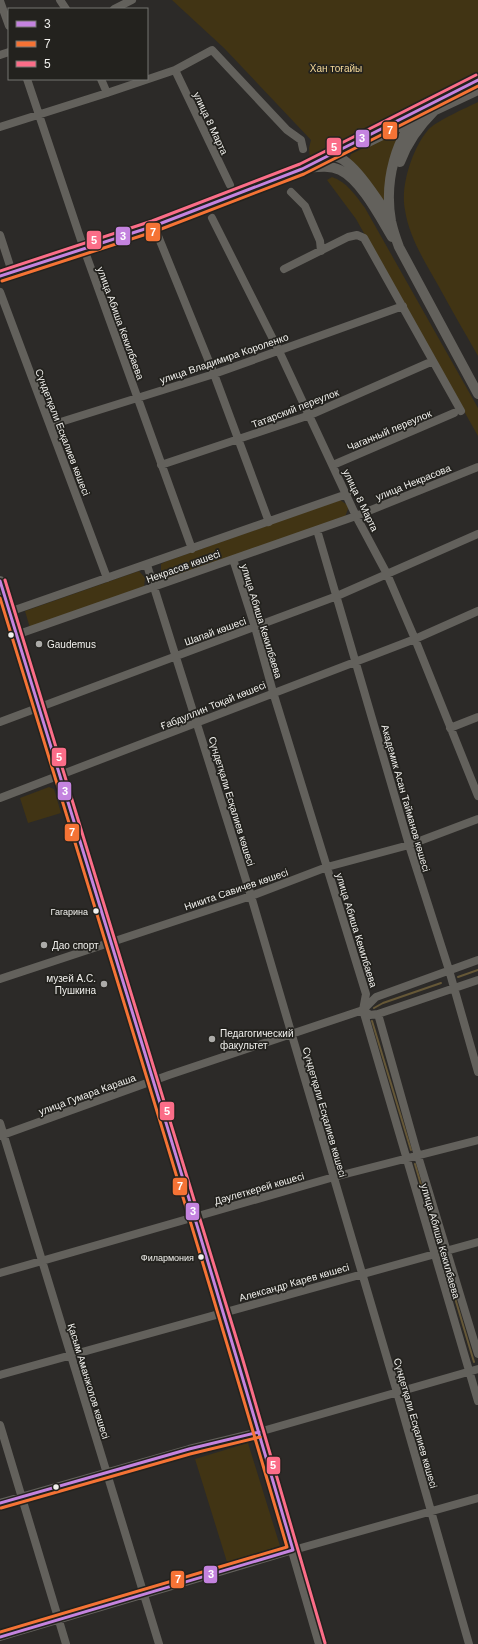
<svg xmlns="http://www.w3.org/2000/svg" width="478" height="1644" font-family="Helvetica,sans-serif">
  <rect width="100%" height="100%" fill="#2c2a28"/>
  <path fill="#413414" d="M172 0H478V73L435 93 310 158 309 148 311 140 224 48Z
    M478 102V356C465 333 451 309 438 285 425 262 409 237 405 210 400 187 412 149 428 130 436 121 466 108 478 102Z
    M395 133H401L384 201 349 159 351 154Z
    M332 177C347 182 356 196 365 208L478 408V436L356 219 327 180Z
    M340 500 349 506 345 517 166 579 161 573V564L167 561Z
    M139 571 145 578 144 588 30 628 25 611Z
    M49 787 54 789 61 813 28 823 20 798Z
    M248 1443 280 1546 227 1562 195 1459Z"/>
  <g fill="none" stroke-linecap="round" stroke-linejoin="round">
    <path stroke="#665837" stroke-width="2" d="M458 977 478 970
      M374 1008 383 1003 441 983
      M372 1021 411 1150
      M415 1164 438 1243
      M444 1261 474 1362"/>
    <path stroke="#63615c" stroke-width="8" d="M60 0 66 9
      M0 1 9 26
      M114 9 132 0
      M0 55 9 52
      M175 70 230 185
      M27 79 84 249 192 549
      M101 79 107 93
      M0 127 107 93 175 70 212 50 287 130 301 140 303 149
      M291 192 305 206 320 241 321 251
      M212 218 279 351 356 516 387 574 415 639 478 796
      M154 226 214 374 269 522
      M0 235 12 272
      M284 269 348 237 357 235 364 238 461 411
      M0 292 107 578
      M51 425 214 374 403 306
      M161 465 310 415 433 361
      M333 465 454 413
      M317 530 409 845 449 970 478 1072
      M233 559 255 627 273 692 366 994 363 1010 478 1401
      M147 565 251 896 397 1392 469 1644
      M9 612 347 494
      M16 635 356 516 478 467
      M0 722 337 596 478 534
      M450 728 478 717
      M0 798 415 639 478 611
      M0 979 251 896 327 867 409 845 478 819
      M363 1010 370 1015 378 1014 478 980
      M378 1014 418 1156 478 1354
      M0 1123 159 1644
      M0 1136 169 1075 363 1010 376 997 478 960
      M0 1273 334 1177 478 1140
      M0 1375 478 1242
      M0 1425 66 1644
      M0 1503 189 1449 259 1432 478 1369
      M0 1637 283 1553 478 1498"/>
    <path stroke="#63615c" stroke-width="10" d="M424 109C395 136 384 182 391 221 393 230 396 239 399 247L478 394
      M427 114 478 90
      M368 142 413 120
      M325 157C329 156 333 156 337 157 354 161 380 204 390 218
      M400 162C407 143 419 126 434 111
      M306 168C317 167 329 165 340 170 361 180 380 217 392 237
      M0 276 154 226 302 169 440 98 478 80
      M0 581 111 941 237 1358 320 1644"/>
    <g stroke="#23221e" stroke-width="6">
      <path id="bus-1" d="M0 276 154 226 302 169 478 80
        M0 581C99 903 199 1226 293 1550L0 1637
        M0 1503 189 1449 259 1432"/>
    </g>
    <g stroke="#23221e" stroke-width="6">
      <path id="bus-2" d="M2 281 156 231 304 174 478 86
        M0 598C97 914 194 1229 287 1547L0 1632
        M1 1508 190 1454 260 1437"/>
    </g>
    <g stroke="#23221e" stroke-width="6">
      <path id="bus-3" d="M0 271 152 221 300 164 476 75
        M5 580 242 1357 325 1643"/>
    </g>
    <use href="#bus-1" stroke="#c483df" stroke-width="3"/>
    <use href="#bus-2" stroke="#f57335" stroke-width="3"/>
    <use href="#bus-3" stroke="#fb6d88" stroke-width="3"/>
  </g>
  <g fill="#f1f0ed" stroke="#23221e" stroke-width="1.5">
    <circle cx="11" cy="635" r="3.5"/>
    <circle cx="96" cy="911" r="3.5"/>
    <circle cx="201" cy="1257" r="3.5"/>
    <circle cx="56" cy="1487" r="3.5"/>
  </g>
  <g fill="#acaba8" stroke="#23221e" stroke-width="1.5">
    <circle cx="39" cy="644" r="4"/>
    <circle cx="44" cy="945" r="4"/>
    <circle cx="104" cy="984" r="4"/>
    <circle cx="212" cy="1039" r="4"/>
  </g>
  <g text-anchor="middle" stroke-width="3.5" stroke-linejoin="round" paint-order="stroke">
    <g font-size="9" fill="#f1f0ed" stroke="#23221e" text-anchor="end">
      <text x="88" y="915">Гагарина</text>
      <text x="194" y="1261">Филармония</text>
    </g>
    <g font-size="10" fill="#f3d798" stroke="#23221e">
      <text x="336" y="72">Хан тоғайы</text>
    </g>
    <g font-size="10" fill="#f1f0ed" stroke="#23221e">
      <text transform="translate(211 123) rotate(65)" y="4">улица 8 Марта</text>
      <text transform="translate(121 323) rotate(70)" y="4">улица Абиша Кекилбаева</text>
      <text transform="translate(224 358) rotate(-19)" y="4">улица Владимира Короленко</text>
      <text transform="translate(295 408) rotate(-21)" y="4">Татарский переулок</text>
      <text transform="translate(389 430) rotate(-23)" y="4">Чаганный переулок</text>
      <text transform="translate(63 432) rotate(69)" y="4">Сүндетқали Есқалиев көшесі</text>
      <text transform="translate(413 482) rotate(-22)" y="4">улица Некрасова</text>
      <text transform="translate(361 500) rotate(64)" y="4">улица 8 Марта</text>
      <text transform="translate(183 566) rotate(-20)" y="4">Некрасов көшесі</text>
      <text transform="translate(262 621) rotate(73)" y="4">улица Абиша Кекилбаева</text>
      <text transform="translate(215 631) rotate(-20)" y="4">Шапай көшесі</text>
      <text transform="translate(213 705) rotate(-22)" y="4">Ғабдуллин Тоқай көшесі</text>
      <text transform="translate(406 798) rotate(74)" y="4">Академик Асан Тайманов көшесі</text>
      <text transform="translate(232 801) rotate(73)" y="4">Сүндетқали Есқалиев көшесі</text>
      <text transform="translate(236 889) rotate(-19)" y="4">Никита Савичев көшесі</text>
      <text transform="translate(357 930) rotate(73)" y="4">улица Абиша Кекилбаева</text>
      <text transform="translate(87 1094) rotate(-20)" y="4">улица Гумара Караша</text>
      <text transform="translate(325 1112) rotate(74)" y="4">Сүндетқали Есқалиев көшесі</text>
      <text transform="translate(259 1188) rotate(-16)" y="4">Дәулеткерей көшесі</text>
      <text transform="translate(441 1241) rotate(74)" y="4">улица Абиша Кекилбаева</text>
      <text transform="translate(294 1282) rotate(-16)" y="4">Александр Карев көшесі</text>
      <text transform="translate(89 1381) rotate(73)" y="4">Қасым Аманжолов көшесі</text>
      <text transform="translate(416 1423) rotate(74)" y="4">Сүндетқали Есқалиев көшесі</text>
    </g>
    <g font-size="10" fill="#f1f0ed" stroke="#23221e" text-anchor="start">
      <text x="47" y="648">Gaudemus</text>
      <text x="52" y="949">Дао спорт</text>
      <text x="96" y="982" text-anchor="end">музей А.С.<tspan x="96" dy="12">Пушкина</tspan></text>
      <text x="220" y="1037">Педагогический<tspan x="220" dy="12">факультет</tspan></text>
    </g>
  </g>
  <g stroke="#23221e" stroke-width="1.5">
    <rect x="382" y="121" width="16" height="19" rx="4" fill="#f57335"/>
    <rect x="355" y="129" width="15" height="19" rx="4" fill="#c483df"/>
    <rect x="326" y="137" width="16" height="19" rx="4" fill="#fb6d88"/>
    <rect x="145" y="222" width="16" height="20" rx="4" fill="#f57335"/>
    <rect x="115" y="226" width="16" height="20" rx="4" fill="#c483df"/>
    <rect x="86" y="230" width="16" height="20" rx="4" fill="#fb6d88"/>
    <rect x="51" y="747" width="16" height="20" rx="4" fill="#fb6d88"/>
    <rect x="57" y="781" width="15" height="20" rx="4" fill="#c483df"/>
    <rect x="64" y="823" width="16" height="19" rx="4" fill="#f57335"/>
    <rect x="159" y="1101" width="16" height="20" rx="4" fill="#fb6d88"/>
    <rect x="172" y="1177" width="16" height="19" rx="4" fill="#f57335"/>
    <rect x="185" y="1202" width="15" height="19" rx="4" fill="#c483df"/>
    <rect x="266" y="1456" width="15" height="19" rx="4" fill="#fb6d88"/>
    <rect x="203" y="1565" width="15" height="19" rx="4" fill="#c483df"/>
    <rect x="170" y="1570" width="15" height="19" rx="4" fill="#f57335"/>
  </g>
  <g font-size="11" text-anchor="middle" font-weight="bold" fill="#fff">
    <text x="390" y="134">7</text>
    <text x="362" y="142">3</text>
    <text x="334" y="151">5</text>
    <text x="153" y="236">7</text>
    <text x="123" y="240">3</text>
    <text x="94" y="244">5</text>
    <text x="59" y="761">5</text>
    <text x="65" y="795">3</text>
    <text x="72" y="836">7</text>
    <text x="167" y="1115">5</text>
    <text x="180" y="1190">7</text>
    <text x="193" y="1215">3</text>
    <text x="273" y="1469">5</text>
    <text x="211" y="1578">3</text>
    <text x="178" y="1583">7</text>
  </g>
  <rect x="8" y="8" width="140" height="72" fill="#23221e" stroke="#757471"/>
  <rect x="16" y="21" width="20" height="6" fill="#c483df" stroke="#757471"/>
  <text x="44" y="28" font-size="12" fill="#f1f0ed">3</text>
  <rect x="16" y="41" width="20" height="6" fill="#f57335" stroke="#757471"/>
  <text x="44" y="48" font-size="12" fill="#f1f0ed">7</text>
  <rect x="16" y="61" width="20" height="6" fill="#fb6d88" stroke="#757471"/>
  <text x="44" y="68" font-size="12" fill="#f1f0ed">5</text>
</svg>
